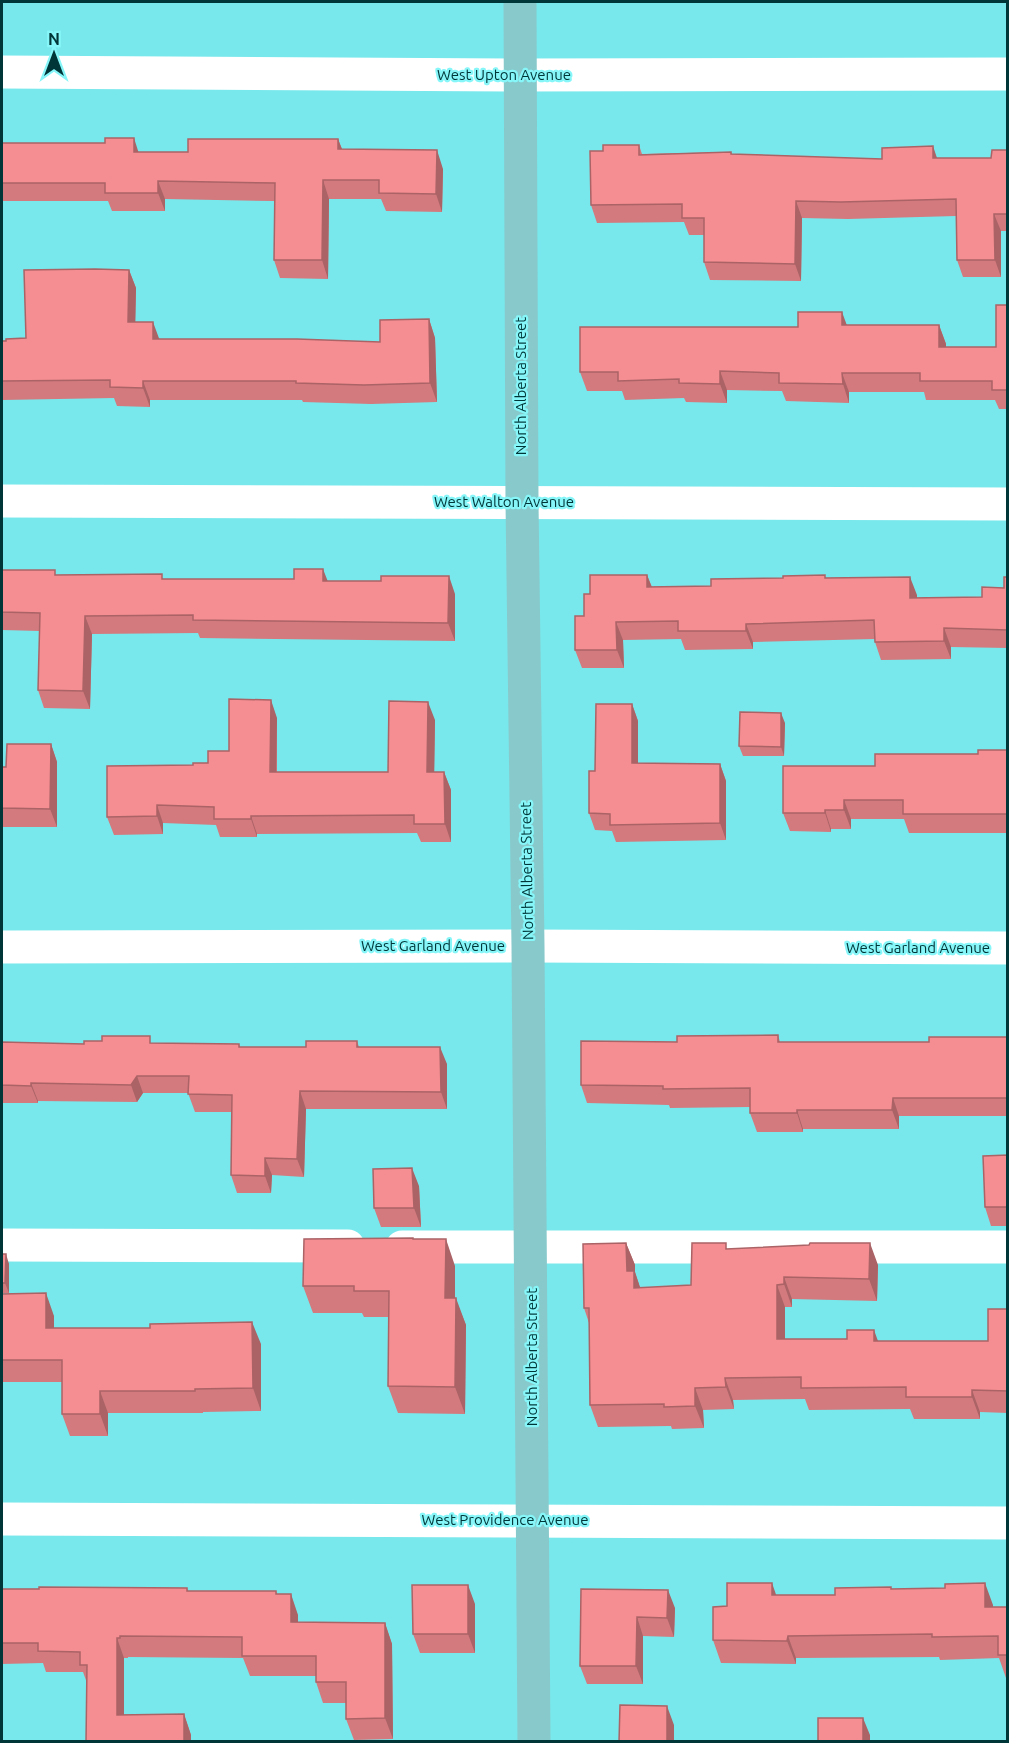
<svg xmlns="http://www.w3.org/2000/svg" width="1009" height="1743" font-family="Ubuntu,sans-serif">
  <rect width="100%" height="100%" fill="#78e8ec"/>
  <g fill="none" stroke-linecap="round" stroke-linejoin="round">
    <path stroke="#fff" stroke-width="33" d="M2 72 520 75 1008 74
      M2 501 1008 504
      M2 947 528 946 1008 948
      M2 1245 348 1246
      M402 1247H1008
      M2 1519 1008 1523"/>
    <path stroke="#88c9cb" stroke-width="33" d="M520 2 522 502 528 946 534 1742"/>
  </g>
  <path fill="#d27a7e" d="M338 139 342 149 443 169 442 212 386 211 381 199H329L328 279 280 278 274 260V201L165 199V211H112L108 201H2V143L139 152H188Z
    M639 145 642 154 731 152 732 154 882 159 991 158 1008 150V231H1001V277H963L957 260 956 216 848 219 802 218 801 281 710 280 704 262V235H689L684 222 597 223 591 205 603 151Z
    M129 270 136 288 135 322 160 339 380 342 429 319 435 338 437 402 371 404 303 402 302 400H150V407L117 406 114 398 2 400V341L26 338Z
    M1008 305V409H999L995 400H926L924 392H849V403L786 401 782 391 727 390V403L686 402 684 398 625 400 622 391H587L580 372 798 327 847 325H939L946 344V347H996Z
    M2 575H56L164 579 328 581 455 594V641L200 638 198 633 92 634 90 709 44 708 38 690 40 631 2 630Z
    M647 575 652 587 711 586 826 578 917 595V598L982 597 1004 588 1008 577V648L951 647V659L881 660 875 642V639L753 642V649L685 650 681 639 623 640 624 668H582L575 650 590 594Z
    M632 704 638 721V763L720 764 726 781V840L616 842 612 831 595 830 589 813 595 771Z
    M277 718V772H388L435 720 434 772H444L451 790V842H421L417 833 257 834V837H220L216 825 163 823V834L114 835 107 817 193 765 208 763 229 751Z
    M785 723 784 756H743L739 746Z
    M51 744 57 762V827H2V767H6Z
    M1008 750V833H909L904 819H851V829H831V832L790 831 783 813 875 766Z
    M778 1035 780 1042H929L1008 1037V1116H899V1129H803V1132H757L750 1113V1107L670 1108 669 1105 587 1103 581 1085 677 1042Z
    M357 1041 359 1047 447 1064V1109H306L304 1177 272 1175 271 1193H237L231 1175 232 1112H195L188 1093H143L137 1102 38 1101V1103H2V1042L84 1044 153 1043 239 1044 240 1047H306Z
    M1008 1155V1226H991L985 1207Z
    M419 1186 421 1227H381L374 1208Z
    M413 1239 455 1266V1298L466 1325 465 1414 398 1413 388 1386 389 1317H364L362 1313H313L303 1286Z
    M626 1243 635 1265V1272L640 1288 691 1285 728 1249 878 1265 877 1301 792 1299V1307H785V1339L878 1341H988L1008 1309V1413L980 1412V1419H914L910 1409 809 1410 805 1399 733 1400 734 1409 703 1410 704 1428 672 1429 671 1426 598 1427 590 1405 589 1323 584 1308Z
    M2 1254 9 1264V1293H2Z
    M2 1294 54 1316V1328L261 1344V1411L203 1412V1413H108V1436H70L62 1414V1382H2Z
    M891 1587V1589L993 1605V1607H1008V1678H1006L999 1658 940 1660 939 1657 796 1658V1664L721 1663 713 1640 727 1606 776 1595H835Z
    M187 1588 188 1591H276L277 1594 298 1615V1622L385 1623 392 1644 393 1739 354 1740 346 1719V1703H323L316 1682V1676H250L243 1658 128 1657V1658H124V1715L184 1714 191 1735 86 1742 87 1683 83 1672H46L43 1663 2 1664V1589Z
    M581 1589 675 1608 674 1637 643 1636V1684H587L580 1666Z
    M475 1604V1653H420L413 1634Z"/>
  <path fill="#ab6366" d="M134 138 140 157 134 152Z
    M338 139 345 157 338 149Z
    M933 146 939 164 933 158Z
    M437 150 443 169 442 212 436 194Z
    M323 180 329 199 328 279 322 260Z
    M158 181 165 199V211L158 193Z
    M796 201 802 218 801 281 795 264Z
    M994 214 1001 231V277L995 260Z
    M129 270 136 288 135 341 128 322Z
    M842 312 849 331 842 325Z
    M429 319 435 338 437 402 430 383Z
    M153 322 160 341 153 339Z
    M939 325 946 344V366L939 347Z
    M720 371 727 390V403L720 384Z
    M842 373 849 392V403L843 384Z
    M143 381 150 400V407L143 388Z
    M323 569 330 587 323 581Z
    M647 575 654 593 647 587Z
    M449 576 455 594V641L448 623Z
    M910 577 917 595V617L910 598Z
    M85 616 92 634 90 709 83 691Z
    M616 622 623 640 624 668 617 650Z
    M746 624 753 642V649L746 631Z
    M944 628 951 647V659L944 641Z
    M271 700 277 718 276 790 270 772Z
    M428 702 435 720 434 790 427 772Z
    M632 704 638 721V780L632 763Z
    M781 713 785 723 784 756 781 747Z
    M51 744 57 762V827L50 809Z
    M720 764 726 781V840L720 823Z
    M444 772 451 790V842L445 824Z
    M844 800 851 819V829L844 810Z
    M157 805 163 823V834L157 816Z
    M825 810 831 829V832L825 813Z
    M251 816 257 834V837L251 819Z
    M440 1047 447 1064V1109L441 1092Z
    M137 1076 143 1093 137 1102 131 1085Z
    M31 1083 38 1101V1103L31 1086Z
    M300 1091 306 1109 304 1177 297 1159Z
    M893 1098 899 1116V1129L892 1110Z
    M797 1110 803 1129V1132L797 1113Z
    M265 1158 272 1175 271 1193 265 1176Z
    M412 1168 419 1186 421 1227 414 1208Z
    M446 1239 455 1266V1325L445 1298Z
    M626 1243 635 1265V1272L642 1293V1310L627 1271Z
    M870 1243 878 1265 877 1301 869 1279Z
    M6 1254 9 1264V1293L5 1283Z
    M784 1277 792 1299V1307L784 1284Z
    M777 1285 785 1307V1361L777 1339Z
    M46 1293 54 1316V1350L46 1328Z
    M456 1298 466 1325 465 1414 455 1387Z
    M252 1322 261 1344V1411L253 1388Z
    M874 1330 882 1352 874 1341Z
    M725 1378 733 1400 734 1409 726 1387Z
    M695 1388 703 1410 704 1428 695 1406Z
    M972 1390 980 1412V1419L972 1397Z
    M100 1391 108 1413V1436L100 1414Z
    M772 1583 780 1606 772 1595Z
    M985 1583 993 1605V1630L985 1607Z
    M468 1585 475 1604V1653L468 1634Z
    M668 1590 675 1608 674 1637 667 1618Z
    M291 1594 298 1615V1643L291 1622Z
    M637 1617 643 1636V1684L636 1666Z
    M385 1623 392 1644 393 1739 385 1718Z
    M788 1636 796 1658V1664L787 1641Z
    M117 1638 124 1658V1736L117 1715Z
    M667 1706 674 1725V1742H667Z
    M184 1714 191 1735V1742H184Z
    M863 1718 870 1735V1742H863Z"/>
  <path fill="#f48e92" stroke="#ab6366" stroke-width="1.5" d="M105 138H134V152H188V139H338V149L437 150 436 194 379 193V180H323L322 260H274L275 183 158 181V193H105V183H2V143H105Z
    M603 145H639V155L731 152V154L882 159V148L933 146V158H991L992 150H1008V214H994L995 260H957L956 199 841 202 796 201 795 264 704 262V218H682V204L591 205 590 151H603Z
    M95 269 129 270 128 322H153V339H297L380 342V320L429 319 430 383 364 385 296 383V381H143V388L110 387V380L2 381V341H6V339L26 338 24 270Z
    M996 305H1008V390H992V381H920V373H842L843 384 779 383V373L720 371V384L679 383V379L618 381V372H580V327H798V312H842V325H939V347H996Z
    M294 569H323V581H381V576H449L448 623 193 620V615L85 616 83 691 38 690 40 613 2 612V570H55V575L162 574V579H294Z
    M590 575H647V587L711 586V579L783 578V576L825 575V578L910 577V598L982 597V587L1004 588V577H1008V630L944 628V641L875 642 874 620 746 624V631H678V621L616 622 617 650H575V616H584V594H590Z
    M229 699 271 700 270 772H388L389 701 428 702 427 772H444L445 824H414V815L251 816V819H214V807L157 805V816L107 817V766L193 765V763H208V751H229Z
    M596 704H632V763L720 764V823L610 825V814L589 813V771H595Z
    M740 712 781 713V747L739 746Z
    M7 744H51L50 809 2 808V767H6Z
    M978 750H1008V814H903V800H844V810H825V813H783V766H875V754H978Z
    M778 1035V1042H929V1037H1008V1098H893L892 1110H797V1113H750V1088L663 1089V1086L581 1085V1041L677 1042V1036Z
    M102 1036H150V1043L239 1044V1047H306V1041H357V1047H440L441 1092 300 1091 297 1159 265 1158V1176L231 1175 232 1095 188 1094 189 1076H137L131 1085 31 1083V1086L2 1085V1042L84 1044V1041H102Z
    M1008 1155V1207H985L983 1156Z
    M412 1168 414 1208H374L373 1169Z
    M413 1238V1239H446L445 1298H456L455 1387 388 1386 389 1291H354V1286H303L304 1239Z
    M626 1243 627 1271H634V1288L691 1285 692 1243H726V1249L809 1245 810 1243H870L869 1279 784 1277V1284L777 1285V1339H847V1330H874V1341H988V1309H1008V1391L972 1390V1397H906V1387L801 1388V1377L725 1378 726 1387 695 1388V1406L664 1407V1404L590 1405 589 1308H584L583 1244Z
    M2 1254H6L5 1283H2Z
    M46 1293V1328H150V1324L252 1322 253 1388 195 1389V1391H100V1414H62V1360H2V1294Z
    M727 1583H772V1595H835V1588L891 1587V1589L945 1588V1584L985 1583V1607H1008V1655H998V1636L932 1637V1634L788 1636 787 1641 713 1640V1607L727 1606Z
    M412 1585H468V1634H413Z
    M39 1587 187 1588V1591H276V1594H291V1622L385 1623V1718L346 1719V1682H316V1656H242V1637L120 1636V1638H117V1715L184 1714V1742H86L87 1665H80V1652L38 1651V1643H2V1589H39Z
    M581 1589 668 1590 667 1618 637 1617 636 1666H580Z
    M620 1705 667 1706V1742H619Z
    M818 1718H863V1742H818Z"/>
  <g text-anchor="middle" stroke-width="4.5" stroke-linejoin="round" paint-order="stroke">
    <g font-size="15" fill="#003638" stroke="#86f6f9">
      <text x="504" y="80">West Upton Avenue</text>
      <text transform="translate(521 386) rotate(-90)" y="5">North Alberta Street</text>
      <text x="504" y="507">West Walton Avenue</text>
      <text transform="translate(527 871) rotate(-91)" y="5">North Alberta Street</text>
      <text x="433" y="951">West Garland Avenue</text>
      <text x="918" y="953">West Garland Avenue</text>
      <text transform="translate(532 1357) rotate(-90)" y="5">North Alberta Street</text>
      <text x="505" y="1525">West Providence Avenue</text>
    </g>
  </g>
  <rect width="1009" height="1743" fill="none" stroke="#003638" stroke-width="6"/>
  <g transform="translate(54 54)" stroke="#86f6f9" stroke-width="4.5" paint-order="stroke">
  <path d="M0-4.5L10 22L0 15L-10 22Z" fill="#003638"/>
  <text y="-9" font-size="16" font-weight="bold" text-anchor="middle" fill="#003638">N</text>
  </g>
</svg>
